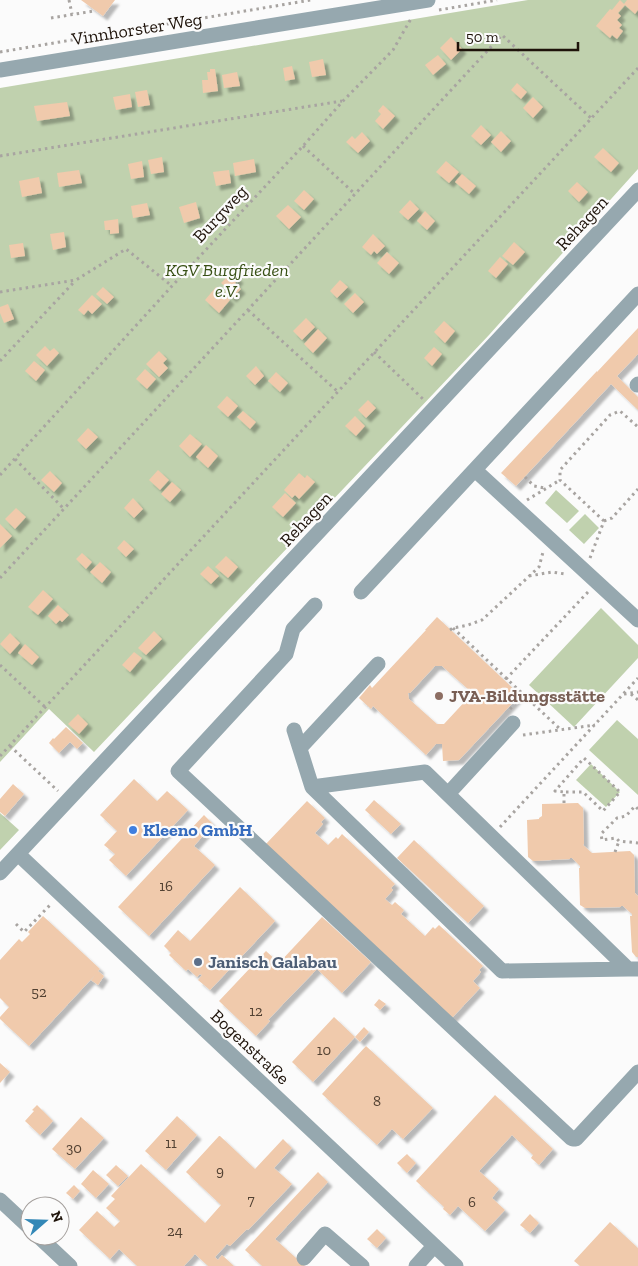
<svg xmlns="http://www.w3.org/2000/svg" width="638" height="1266" font-family="'Zilla Slab',serif">
  <defs>
    <filter id="shadow"><feDropShadow dx="4.5" dy="4.5" stdDeviation="1" flood-color="#0004"/></filter>
  </defs>
  <rect width="100%" height="100%" fill="#fbfbfb"/>
  <path fill="#c0d1ae" d="M528 0H638V169L489 335 94 752 49 709 0 762V88Z
    M556 490 579 511 567 523 545 503Z
    M585 514 599 528 584 544 569 530Z
    M601 608 638 645V658L574 727 529 685Z
    M617 720 638 739V795L589 750Z
    M591 764 620 792 606 807 576 780Z
    M0 813 19 830 0 850Z"/>
  <path fill="#f0caac" fill-rule="evenodd" filter="url(#shadow)" d="M81 0H115L103 16Z
    M620 0 624 4 627 0H638V10L635 14 625 5 618 13 621 16 617 20 622 25 619 28 623 31 617 39 612 35 610 38 596 26 610 9 612 10Z
    M451 37 462 49 451 60 440 48Z
    M438 55 446 64 433 75 425 65Z
    M323 59 326 75 312 77 309 62Z
    M292 66 295 79 285 81 283 68Z
    M210 69H215L218 91 203 93 202 80H208L207 72H210Z
    M237 72 240 86 224 88 222 75Z
    M517 83 527 92 521 99 511 90Z
    M147 90 150 105 138 107 135 92Z
    M130 94 132 107 116 110 113 97Z
    M533 97 543 107 533 118 523 108Z
    M67 102 70 116 37 121 34 106Z
    M383 105 395 116 383 129 375 121 381 114 378 111Z
    M481 125 491 135 481 145 471 136Z
    M501 131 511 141 501 152 491 142Z
    M362 132 370 141 358 153 346 142 352 136 355 139Z
    M603 148 619 163 611 172 594 157Z
    M162 157 164 172 151 174 148 160Z
    M254 159 256 172 235 176 233 163Z
    M142 161 144 177 131 179 128 164Z
    M446 161 459 172 449 183 436 172Z
    M79 170 82 183 59 187 57 173Z
    M229 170 231 183 216 186 213 172Z
    M462 174 476 186 469 194 455 182Z
    M39 177 42 193 22 197 19 181Z
    M577 182 588 192 579 202 568 191Z
    M304 190 314 199 304 210 294 201Z
    M410 200 419 209 408 220 399 212Z
    M196 202 200 218 184 223 179 207Z
    M147 203 150 215 133 218 131 206Z
    M288 205 301 217 289 229 276 216Z
    M425 211 435 221 427 230 417 221Z
    M118 219 119 233 110 234V230H105L104 221Z
    M64 232 66 247 53 250 50 234Z
    M373 234 385 246 377 254 374 251 371 255 362 247Z
    M514 242 525 252 513 265 502 256Z
    M23 243 25 256 11 258 9 245Z
    M387 252 399 263 389 274 377 263Z
    M500 257 508 264 496 278 488 271Z
    M232 272 239 279 235 283 241 289 232 298 225 292 228 289 221 283Z
    M340 280 348 287 337 298 330 291Z
    M103 287 114 297 107 304 96 294Z
    M216 287 230 300 219 313 205 300Z
    M355 293 364 302 353 313 344 304Z
    M92 295 102 304 92 314 88 310 84 315 78 310Z
    M8 304 14 319 4 323 0 313V307Z
    M306 318 315 327 302 340 293 331Z
    M444 321 455 331 445 343 434 332Z
    M638 328V354L617 376 638 397V410L611 384 516 486 501 473 597 371V372Z
    M318 329 327 338 313 353 304 344Z
    M45 346 50 351 54 348 59 353 47 366 36 355Z
    M434 347 442 354 432 366 424 358Z
    M159 351 167 359 163 363 168 368 159 377 146 364Z
    M34 361 45 370 36 381 25 371Z
    M256 366 264 376 255 385 246 376Z
    M145 369 156 379 147 389 136 379Z
    M276 372 288 383 280 392 268 381Z
    M227 396 238 406 228 417 217 407Z
    M368 400 376 408 366 418 358 410Z
    M243 411 256 422 250 429 237 417Z
    M355 416 365 426 356 436 345 426Z
    M88 428 98 437 86 449 77 440Z
    M190 434 202 444 190 457 179 446Z
    M206 445 218 456 208 468 196 457Z
    M158 470 169 480 160 490 149 480Z
    M50 471 62 483 54 492 41 480Z
    M299 473 305 478 307 475 315 482 299 499 295 495 292 498 284 490Z
    M172 482 181 490 170 502 161 494Z
    M285 493 296 503 283 517 272 507Z
    M133 498 143 509 134 518 124 508Z
    M16 508 26 517 15 529 5 519Z
    M0 524 12 536 0 548Z
    M124 540 134 549 126 557 117 548Z
    M82 553 92 562 86 569 76 559Z
    M226 556 238 567 228 578 215 567Z
    M100 562 111 572 102 583 90 572Z
    M208 566 219 576 211 584 200 574Z
    M43 590 53 599 38 615 28 607Z
    M58 605 69 615 62 622 60 620 56 624 48 616Z
    M437 617 520 695 459 760 443 761 442 744H436L426 755 373 706 371 709 359 698 370 685 372 688 426 630H425ZM435 666H442L469 690V697L444 724H437L409 699 408 693H410Z
    M154 631 162 639 146 655 138 648Z
    M10 633 20 643 10 654 0 644Z
    M25 644 39 657 32 665 18 653Z
    M134 652 142 658 130 672 122 665Z
    M78 714 88 724 79 734 68 724Z
    M66 727 83 743 77 749 70 742 59 753 49 743 53 738 54 739Z
    M134 779 157 801 167 791 188 810 126 876 109 860 115 854 104 845 117 831 100 815Z
    M13 784 24 794 5 816 0 812V799Z
    M374 800 401 824 391 834 365 810Z
    M307 801 325 818 321 822 323 824 315 833 328 845 336 837 338 839 342 834 395 884 391 888 393 890 385 899 392 905 395 902 404 910 401 914 425 936 433 927 435 929 439 925 483 966 479 970 481 972 473 981 480 988 450 1020 264 846Z
    M578 803 583 808 584 844 583 845 592 853 630 851 634 855 635 893 638 896V957H636L632 952 630 916H632V914L623 906H621V907L585 908 580 905 579 868H580V866L572 858H570V859L533 861 528 857 527 820 539 819V818L542 816V804Z
    M204 815 213 824 194 846 215 865 149 936 118 907Z
    M414 840 484 906 468 923 397 858Z
    M240 887 275 921 210 990 198 980 202 975 200 974 197 977 188 969 186 971 169 955 171 953 164 946 178 930 190 941Z
    M43 916 100 969 98 971 104 976 98 985 91 980 96 974 29 1046 0 1019V1017L9 1007 0 998V960L19 939 22 942 30 934 28 932Z
    M322 917 371 962 342 993 317 969 284 1003 268 1020 270 1021 256 1036 219 1001 266 951 279 963Z
    M379 999 386 1004 380 1010 374 1005Z
    M334 1017 355 1037 313 1082 292 1062Z
    M364 1027 369 1032 360 1042 355 1037Z
    M366 1046 433 1108 403 1139 392 1129 377 1145 322 1094Z
    M0 1063 10 1072 0 1083Z
    M495 1095 553 1149 539 1165 531 1158 533 1155 512 1135 479 1171 499 1189 492 1198 505 1210 485 1231 458 1206 450 1215 443 1209 444 1207 416 1181Z
    M37 1105 53 1121 40 1135 25 1121 34 1111 32 1110Z
    M177 1116 197 1135 166 1170 145 1151Z
    M81 1117 104 1138 75 1169 52 1149Z
    M219 1136H220L255 1169 283 1139 292 1148 274 1168 292 1184 248 1230 247 1229 230 1246 227 1244 215 1257 218 1260 222 1255 234 1266H208L195 1254 184 1266H137L119 1249 110 1259 79 1230 97 1211 114 1227 120 1221 106 1208 115 1199 111 1196 141 1164 205 1223 221 1205 186 1172Z
    M407 1154 416 1163 407 1173 397 1163Z
    M116 1165 128 1176 118 1186 106 1175Z
    M93 1170 109 1184 96 1198 81 1184Z
    M318 1172 328 1182 275 1239 305 1266H262L245 1250Z
    M74 1185 80 1191 73 1199 66 1193Z
    M530 1214 539 1223 530 1233 520 1225Z
    M610 1222 638 1248V1266H580L574 1261Z
    M377 1229 386 1238 377 1248 367 1239Z"/>
  <g fill="none" stroke-linecap="round" stroke-linejoin="round">
    <path stroke="#a8a4a1" stroke-width="3" stroke-dasharray="2.5 4" stroke-linecap="butt" d="M69 0 72 14
      M439 10 497 0
      M51 18 94 11
      M0 52 311 0
      M303 146 355 194
      M0 156 342 101
      M0 292 76 280 126 249 172 286
      M248 310 337 391
      M374 352 424 400
      M0 361 75 281
      M15 459 64 509
      M0 475 172 286 303 146 343 101 393 50 412 17
      M525 477 534 486 545 488
      M527 500 560 480
      M604 521 560 480V470L610 415 620 411 638 427
      M604 521 612 518 638 489
      M590 558 604 521
      M529 576 552 572 565 574
      M0 578 502 35 591 118
      M453 628 561 730
      M450 630 453 628 468 625 482 620 539 567 543 552
      M0 665 45 707
      M506 679 588 592
      M624 694 638 692
      M631 694 638 700
      M510 709 523 695
      M523 735 595 725
      M10 746 58 791
      M0 756 638 68
      M564 803V792H583L603 811 620 792 584 758 555 791 564 792
      M638 809 635 806 626 816 617 818 601 834 602 840 616 838 619 841 638 843
      M500 827 638 678
      M615 852 619 841
      M16 924 24 932 51 904"/>
    <path stroke="#96a8af" stroke-width="15" d="M0 70 428 0
      M637 385 638 384
      M475 470 638 620
      M361 592 638 294
      M315 605 293 629 286 654 178 771 571 1138 573 1139H576L638 1072
      M294 730 312 787
      M300 748 378 664
      M448 794 513 723
      M18 854 456 1266
      M0 873 638 190
      M628 969 425 772 312 787 502 971 628 969H638
      M0 1200 30 1228
      M38 1236 70 1266
      M304 1258 325 1234 362 1266
      M416 1266 434 1246"/>
  </g>
  <circle fill="#8d6e63" stroke="#fbfbfb" stroke-width="2" cx="439" cy="696" r="5"/>
  <circle fill="#3f7fe0" stroke="#fbfbfb" stroke-width="2" cx="133" cy="830" r="5"/>
  <circle fill="#5c6f8a" stroke="#fbfbfb" stroke-width="2" cx="198" cy="962" r="5"/>
  <g text-anchor="middle" stroke-width="4.5" stroke-linejoin="round" paint-order="stroke">
    <g font-size="15" fill="#524132">
      <text x="166" y="891">16</text>
      <text x="39" y="997">52</text>
      <text x="256" y="1016">12</text>
      <text x="324" y="1055">10</text>
      <text x="377" y="1106">8</text>
      <text x="171" y="1148">11</text>
      <text x="74" y="1153">30</text>
      <text x="220" y="1176">9</text>
      <text x="251" y="1205">7</text>
      <text x="472" y="1207">6</text>
      <text x="175" y="1236">24</text>
    </g>
    <g font-size="18" fill="#1e130a" stroke="#fbfbfb">
      <text transform="translate(137 29) rotate(-9)" y="6">Vinnhorster Weg</text>
      <text transform="translate(220 214) rotate(-47)" y="6">Burgweg</text>
      <text transform="translate(582 223) rotate(-47)" y="6">Rehagen</text>
      <text transform="translate(306 519) rotate(-47)" y="6">Rehagen</text>
      <text transform="translate(250 1047) rotate(43)" y="6">Bogenstraße</text>
    </g>
    <g font-size="18" font-style="italic" fill="#385015" stroke="#fbfbfb">
      <text x="227" y="276">KGV Burgfrieden<tspan x="227" dy="21">e.V.</tspan></text>
    </g>
    <g font-size="18" font-weight="bold" fill="#785e54" stroke="#fbfbfb" text-anchor="start">
      <text x="449" y="702">JVA-Bildungsstätte</text>
    </g>
    <g font-size="18" font-weight="bold" fill="#366cbe" stroke="#fbfbfb" text-anchor="start">
      <text x="143" y="836">Kleeno GmbH</text>
    </g>
    <g font-size="18" font-weight="bold" fill="#4e5e75" stroke="#fbfbfb" text-anchor="start">
      <text x="208" y="968">Janisch Galabau</text>
    </g>
  </g>
  <g transform="translate(45 1221) rotate(70)"><circle r="24" fill="#fbfbfb" stroke="#a39e9b"/>
  <path d="M0-4L9 19L0 12L-9 19Z" fill="#3388b7"/>
  <text y="-8" font-size="14" font-weight="bold" text-anchor="middle" fill="#1e130a">N</text>
  </g>
  <path d="M458 42v8h120v-8" fill="none" stroke="#1e130a" stroke-width="2.5"/>
  <text x="466" y="42" font-size="15" fill="#1e130a" stroke="#fbfbfb" stroke-width="4" paint-order="stroke">50 m</text>
</svg>
